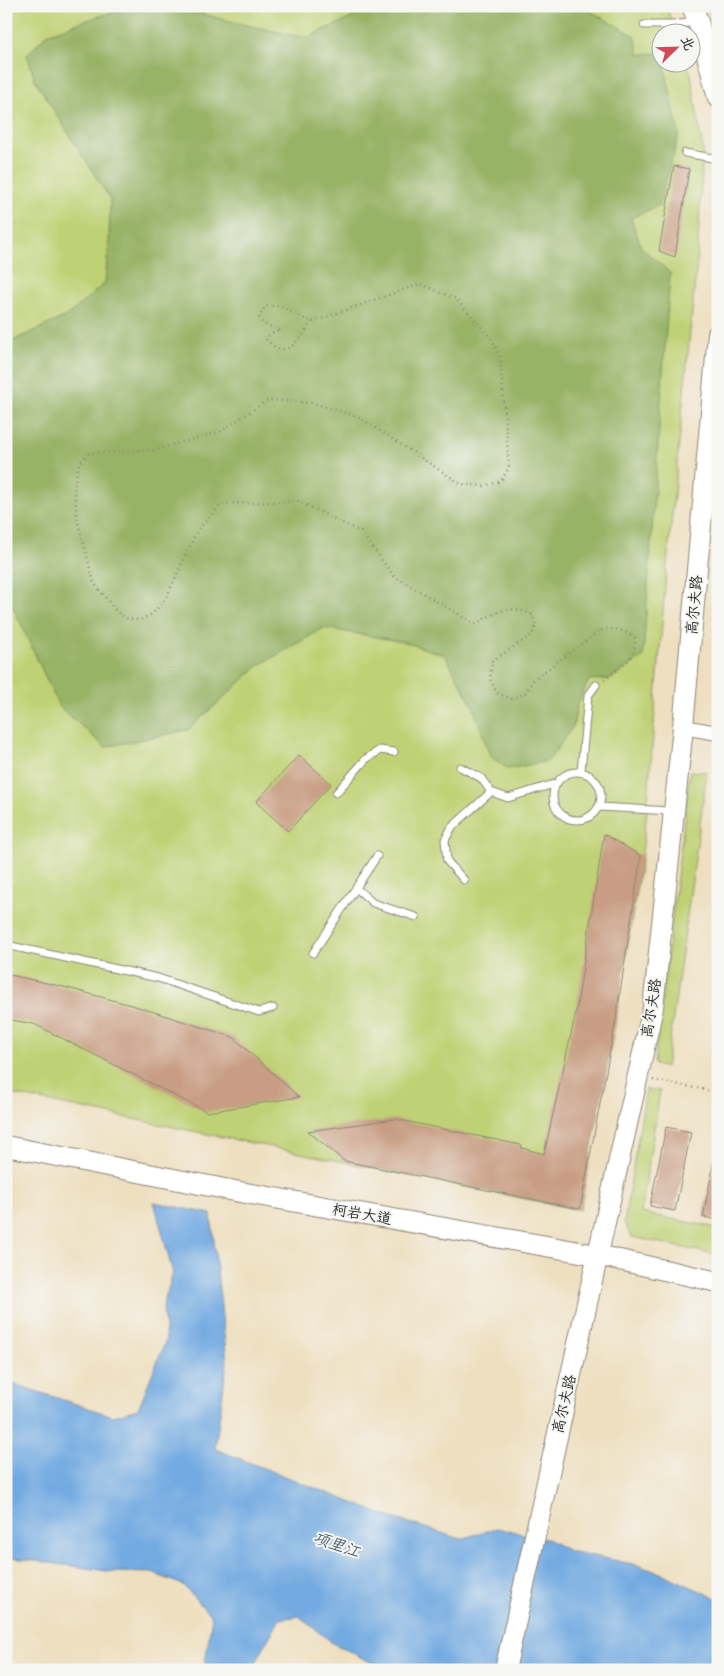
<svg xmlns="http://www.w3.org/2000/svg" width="724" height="1676" font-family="Mali,'LXGW WenKai TC',sans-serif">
  <rect width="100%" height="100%" fill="#f6f6f2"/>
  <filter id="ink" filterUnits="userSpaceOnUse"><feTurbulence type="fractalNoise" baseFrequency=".02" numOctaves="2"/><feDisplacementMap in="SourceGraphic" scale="10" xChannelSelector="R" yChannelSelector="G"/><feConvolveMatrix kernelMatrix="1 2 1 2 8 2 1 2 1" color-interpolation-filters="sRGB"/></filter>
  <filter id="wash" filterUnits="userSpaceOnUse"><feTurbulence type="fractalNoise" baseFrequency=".0096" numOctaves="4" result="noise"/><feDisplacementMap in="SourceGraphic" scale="20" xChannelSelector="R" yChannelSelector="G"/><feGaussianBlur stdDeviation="1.12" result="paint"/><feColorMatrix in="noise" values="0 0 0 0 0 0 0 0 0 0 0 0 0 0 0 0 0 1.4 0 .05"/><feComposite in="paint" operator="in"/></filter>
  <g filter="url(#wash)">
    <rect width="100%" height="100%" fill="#eedfc0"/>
    <path fill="#bfd174" stroke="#757e50" d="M6 6H666L676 32H662V62L687 63 691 74 703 150 697 261 666 575 647 810 642 854 616 1019 580 1210 6 1093Z
      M690 771 707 772 666 1068 654 1064Z
      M646 1089 660 1091 641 1213 718 1228V1255L632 1237 624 1222Z"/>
    <path fill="#97b366" stroke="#616f48" d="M374 6H581L635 36 639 54 661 53 662 62 664 63 679 134 659 205 631 218 641 247 670 273 643 657 610 679 589 680 577 705 573 727 548 761 508 769 490 756 473 706 445 655 404 642 324 628 258 666 188 730 105 747 59 706 6 592V344L68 315 105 283 109 241 110 199 35 80 27 55 47 34 90 19 132 7 186 10 246 25 305 38 347 20Z"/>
    <path fill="#73aae1" stroke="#4f6a86" d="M154 1202 211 1214 227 1362 215 1449 389 1517 461 1539 497 1528 549 1540 569 1551 637 1565 663 1574 718 1599V1670H386L331 1642 299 1616 280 1619 266 1643 252 1670H204L212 1617 183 1585 152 1573 115 1572 6 1557V1383L17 1385 113 1416 138 1409 166 1340 163 1306 173 1273Z"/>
    <g id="blocks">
      <path fill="#c89d83" d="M674 166 689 169 675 257 659 251Z
        M299 755 331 784 288 831 256 802Z
        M604 834 641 856 616 1019 580 1209 344 1161 308 1131 395 1119 521 1145 522 1148 544 1154 576 1012Z
        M6 974 60 986 135 1006 233 1037 299 1097 207 1112 34 1024 6 1019Z
        M666 1127 691 1132 675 1211 650 1206Z
        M717 1146H718V1220L703 1217Z"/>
    </g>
  </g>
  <g filter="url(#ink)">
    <use href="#blocks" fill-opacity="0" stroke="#8c8576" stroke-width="1"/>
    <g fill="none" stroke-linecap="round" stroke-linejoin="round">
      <g stroke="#8c8576" stroke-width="9">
        <path id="lane" d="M644 25H673L695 22
          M685 153 718 159
          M460 767 481 778 491 792 508 798 554 784
          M581 771 588 696 596 685
          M553 796a24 24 0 1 1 48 0a24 24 0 1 1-48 0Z
          M336 793 366 759 380 750 394 752
          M599 807 671 811
          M464 880 447 861 445 840 452 827 491 792
          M356 888 373 903 416 917
          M6 945 158 978 259 1012 273 1008
          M313 953 377 856"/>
      </g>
      <g stroke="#8c8576" stroke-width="16">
        <path id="street" d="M683 727 718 733"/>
      </g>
      <g stroke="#8c8576" stroke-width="22">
        <path id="secondary" d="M692 6 698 21 718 98
          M6 1146 240 1192 597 1255 718 1282
          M505 1670 653 1008 683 727 718 334"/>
      </g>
      <path stroke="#8c8576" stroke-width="2.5" stroke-dasharray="1 4" stroke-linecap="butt" d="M312 322C300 338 287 363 266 339L270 334 281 330 263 324 259 317 266 306H279L312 322 420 284 456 299 491 338 500 356 509 468 501 481 484 486 461 484 359 417 313 403 268 400 220 432 154 450 89 453 79 463 74 486 77 518 94 583 116 611 128 619 140 620 152 614 165 600 198 529 222 504 298 501 361 532 394 576 475 624C498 612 508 603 533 615L536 626 532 635 492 661 490 679 497 693 512 699 525 693 534 679 601 630C615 627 624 630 635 638 637 660 619 668 604 680
        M653 1080 718 1092"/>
      <use href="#lane" stroke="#fff" stroke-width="7"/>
      <use href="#street" stroke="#fff" stroke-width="14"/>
      <use href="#secondary" stroke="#fff" stroke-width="20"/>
    </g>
  </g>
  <g text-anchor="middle" stroke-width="4" stroke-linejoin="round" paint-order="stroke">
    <g font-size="15" fill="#2b2b2b" stroke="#f6f6f2">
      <text transform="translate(694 605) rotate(-85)" y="5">高尔夫路</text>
      <text transform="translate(651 1008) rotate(-81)" y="5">高尔夫路</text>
      <text transform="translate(362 1214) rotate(10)" y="5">柯岩大道</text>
      <text transform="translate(564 1404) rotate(-77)" y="5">高尔夫路</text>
    </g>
    <g font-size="16" font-style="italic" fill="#44576b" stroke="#f6f6f2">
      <text transform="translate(337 1544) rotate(19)" y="6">项里江</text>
    </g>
  </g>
  <rect width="724" height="1676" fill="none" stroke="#f6f6f2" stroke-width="25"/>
  <g transform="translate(676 48) rotate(67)"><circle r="24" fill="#f6f6f2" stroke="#a5a5a2"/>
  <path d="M0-4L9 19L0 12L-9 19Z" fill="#d1495b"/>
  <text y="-8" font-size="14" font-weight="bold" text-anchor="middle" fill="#2b2b2b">北</text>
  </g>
</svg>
